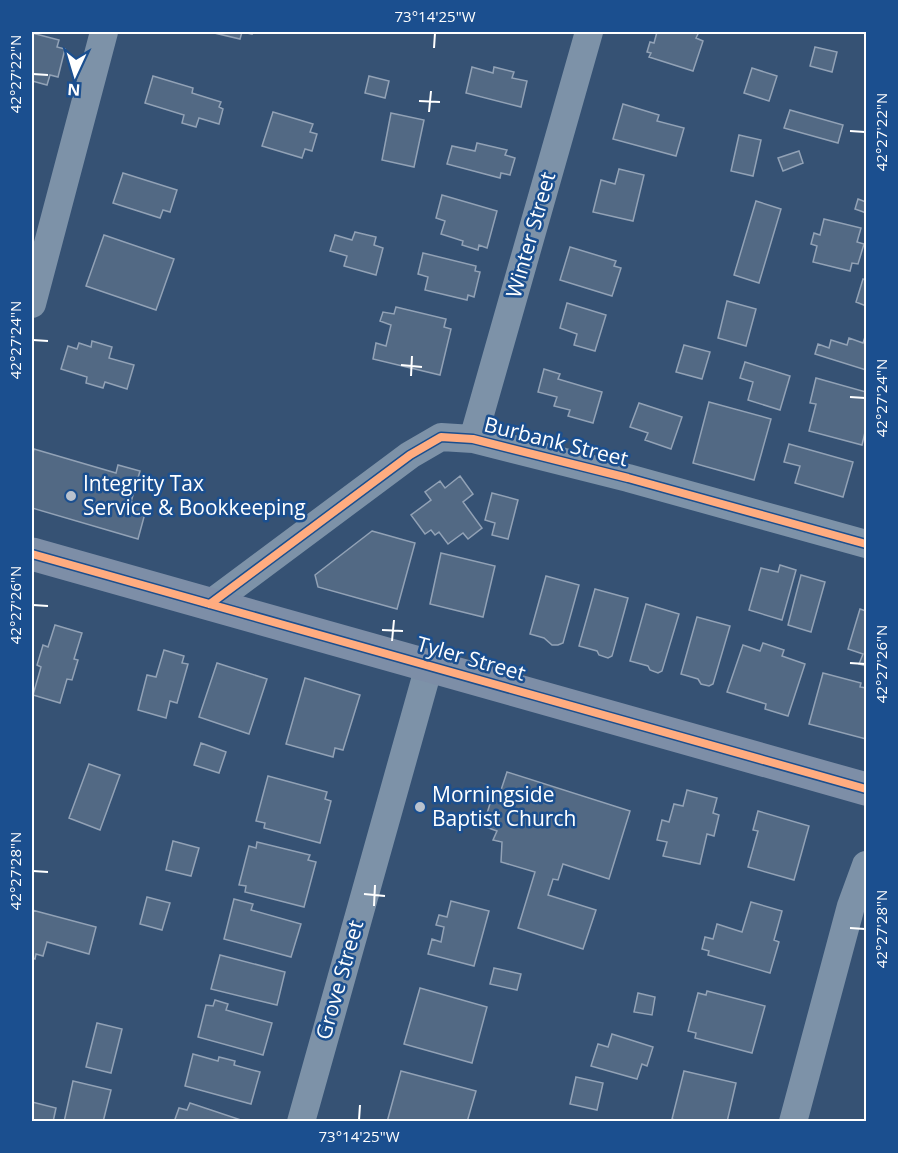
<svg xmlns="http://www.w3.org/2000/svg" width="898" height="1153" font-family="'Open Sans',sans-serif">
  <rect width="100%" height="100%" fill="#365274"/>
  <path fill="#526984" stroke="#92a2b6" stroke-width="1.5" d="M210 32H252V34L242 32 240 39Z
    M657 32H699L696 38 703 41 693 71 649 57 651 53 647 52 650 42 654 43Z
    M32 33 59 40 57 47 65 49 58 77 50 75 47 85 32 81Z
    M815 47 837 52 832 72 810 66Z
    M472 67 493 73 494 67 514 72 512 78 527 81 521 107 466 93Z
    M752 68 777 76 769 101 744 93Z
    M153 76 193 88 192 93 221 102 219 107 223 109 219 124 199 118 196 127 182 123 184 115 145 103Z
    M369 76 389 81 385 98 365 93Z
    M623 104 659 115 657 121 684 128 676 156 613 139Z
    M790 110 843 125 838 143 784 128Z
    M273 112 313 124 310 132 317 134 312 151 305 149 302 158 262 146Z
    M391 113 424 120 414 167 382 160Z
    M739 135 761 140 753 176 731 171Z
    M477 143 507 150 505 155 515 158 510 175 501 173 500 178 447 164 452 146 475 151Z
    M799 151 803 163 783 171 778 158Z
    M619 169 644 175 633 221 593 212 601 180 615 184Z
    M123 173 177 190 170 212 163 210 160 218 113 203Z
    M442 195 497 211 487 248 479 245 478 250 462 245 463 241 441 234 445 221 436 218Z
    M858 199 866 202V213L855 209Z
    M756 201 781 209 759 283 734 275Z
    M824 219 861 228 857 242 864 244 858 264 852 263 850 271 813 262 817 246 811 244 814 233 820 235Z
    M355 232 376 237 374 245 383 248 376 275 344 266 347 256 330 251 335 235 352 240Z
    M104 235 174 259 156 310 86 286Z
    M570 247 616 261 614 266 621 268 612 296 560 280Z
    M423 253 476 266 475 271 480 272 474 297 468 295 467 300 425 290 428 277 418 274Z
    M863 279 866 280V306L856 302Z
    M727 301 756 309 746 346 718 338Z
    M567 303 606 315 595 351 574 345 577 334 560 328Z
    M396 307 446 319 444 327 451 329 440 375 373 359 376 343 386 346 391 325 380 321 383 312 394 314Z
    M865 337 866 338V370L815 354 818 344 829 348 831 340 847 345 849 338 863 343Z
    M92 341 112 347 109 358 134 365 127 389 105 382 103 388 86 383 87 377 61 369 68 346 77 349 79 343 91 347Z
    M684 345 710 352 702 379 676 372Z
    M745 362 790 376 780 410 748 400 753 382 740 378Z
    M544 369 560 374 558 379 602 392 593 423 568 416 570 410 554 406 557 397 538 392Z
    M816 378 866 392V428L862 445 809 431 816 404 810 403Z
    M709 402 771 419 754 480 693 463Z
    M639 403 682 417 671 449 645 440 648 433 630 427Z
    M789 444 853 462 843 497 795 483 800 466 784 462Z
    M34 449 116 473 118 465 140 471 131 502 147 506 138 539 32 508V457Z
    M460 476 473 494 463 502 482 528 468 539 463 533 448 544 439 532 435 535 431 530 425 534 411 515 431 500 425 492 440 481 445 488Z
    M492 493 518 500 508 539 492 535 495 523 485 520Z
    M372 531 415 543 397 609 318 587 315 575Z
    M441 553 495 566 483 617 430 604Z
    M780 565 796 570 782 620 749 610 761 568 778 572Z
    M801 575 825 582 811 632 788 625Z
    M546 576 579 585 563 643 558 645H552L544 638 530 634Z
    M595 589 628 598 612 656 608 658 599 655 597 651 579 646Z
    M646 604 679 614 662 671 658 673 650 670 648 666 630 661Z
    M860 609 866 611V666L859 664 863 654 848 649Z
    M697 617 730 626 713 684 709 686 701 684 698 679 681 674Z
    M55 625 82 633 74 659 78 660 72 680 67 679 60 703 33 695 41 667 37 665 43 645 48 647Z
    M763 643 784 650 782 656 805 664 788 716 765 709 766 704 727 692 743 645 760 651Z
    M164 650 184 656 182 663 188 664 177 703 170 701 166 718 138 710 147 675 156 677Z
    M217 663 267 679 249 734 199 717Z
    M823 673 861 683 860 687 866 688V739L809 724Z
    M305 678 360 695 343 750 335 748 333 757 286 744Z
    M201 743 226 752 219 773 194 765Z
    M89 764 120 775 100 830 69 818Z
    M507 772 630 811 609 879 563 864 558 880 553 879 548 895 596 910 583 949 518 928 535 872 501 862 502 842 493 840 497 831 483 826 494 791 500 793Z
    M268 776 327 792 325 799 331 801 320 843 264 828 265 823 256 821Z
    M687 790 717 798 713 813 719 815 714 836 707 834 700 864 663 856 667 842 657 840 662 820 669 822 674 804 683 806Z
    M758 811 809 826 794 880 748 867 758 831 753 830Z
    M173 841 199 848 191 876 166 870Z
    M257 842 310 855 308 860 316 862 304 907 245 892 246 886 239 885 249 846 256 848Z
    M147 897 170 903 162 930 140 924Z
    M234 899 253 904 251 910 301 924 291 957 224 939Z
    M451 901 489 911 474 966 428 954 432 939 441 942 444 927 436 925 439 915 447 917Z
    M751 902 782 911 774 940 779 942 770 973 708 955 709 951 702 949 705 937 713 939 717 924 742 932Z
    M32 910 96 927 89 954 47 942 43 956 36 954 35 959 32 958Z
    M220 955 285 972 277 1005 211 989Z
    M494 968 521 974 517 990 490 984Z
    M420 988 487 1007 472 1063 404 1044Z
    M707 991 765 1006 752 1053 695 1038 696 1033 688 1031 698 993 706 995Z
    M638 993 655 997 652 1015 634 1012Z
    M215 1000 228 1004 226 1010 272 1023 263 1055 198 1037 206 1005 213 1006Z
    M97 1023 122 1029 111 1073 86 1067Z
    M612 1034 653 1047 647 1066 642 1064 637 1079 591 1066 598 1044 608 1047Z
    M193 1054 218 1061 219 1057 235 1061 234 1065 260 1072 251 1104 185 1086Z
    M401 1071 476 1091 467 1122H387Z
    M684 1071 736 1083 727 1122H680L672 1119Z
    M576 1077 603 1083 597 1110 570 1104Z
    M73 1081 111 1090 103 1122H64Z
    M32 1102 56 1108 53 1122H32Z
    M190 1103 244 1121V1122H174L179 1108 187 1110Z"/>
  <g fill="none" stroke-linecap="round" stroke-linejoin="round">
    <path stroke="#7d92a8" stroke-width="28" d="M32 304 104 32
      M473 439 589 32
      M210 604 410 455 441 437 473 439 628 478 866 544
      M301 1122 429 666
      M793 1122 851 906 866 865"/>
    <path stroke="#7d8ea7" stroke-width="33" d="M32 554 866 789"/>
    <g stroke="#1b4f8f" stroke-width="11">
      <path id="cycleway" d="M32 554 866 789
        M210 604 410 455 441 437 473 439 628 478 866 544"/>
    </g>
    <use href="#cycleway" stroke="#ffac80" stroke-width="8"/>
  </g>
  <path fill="none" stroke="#fff" stroke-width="2" d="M434 48 435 33M33 74 48 75M419 101 440 102M429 112 431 91M850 131 865 132M33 340 48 341M401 365 422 367M411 376 412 356M850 397 865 398M33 605 48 606M382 630 403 631M392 641 394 620M850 663 865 664M33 871 48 872M364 894 385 896M374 906 375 885M850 928 865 929M359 1120 360 1105"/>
  <g fill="#b9c2ce" stroke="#1b4f8f" stroke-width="2">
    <circle cx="71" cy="496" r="6"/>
    <circle cx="420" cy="807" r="6"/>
  </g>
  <g text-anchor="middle" stroke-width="5" stroke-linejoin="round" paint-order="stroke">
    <g font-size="21" fill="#fff" stroke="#1b4f8f">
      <text transform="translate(531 235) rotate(-74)" y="7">Winter Street</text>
      <text transform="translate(556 442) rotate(14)" y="7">Burbank Street</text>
      <text transform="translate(471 659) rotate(16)" y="7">Tyler Street</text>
      <text transform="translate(340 980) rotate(-74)" y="7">Grove Street</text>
    </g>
    <g font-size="21" fill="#fff" stroke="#1b4f8f" text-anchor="start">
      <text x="83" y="491">Integrity Tax<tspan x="83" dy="24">Service &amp; Bookkeeping</tspan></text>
      <text x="432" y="802">Morningside<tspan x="432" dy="24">Baptist Church</tspan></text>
    </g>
  </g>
  <rect width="898" height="1153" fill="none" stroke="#1b4f8f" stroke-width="66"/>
  <g transform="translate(75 75) rotate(184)" stroke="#1b4f8f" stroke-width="4.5" paint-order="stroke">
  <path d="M0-4.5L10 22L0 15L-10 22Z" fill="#ffffff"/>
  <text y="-9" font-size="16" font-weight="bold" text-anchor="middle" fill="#ffffff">N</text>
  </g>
  <rect x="33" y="33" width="832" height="1087" fill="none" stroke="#fff" stroke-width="2"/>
  <g font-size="15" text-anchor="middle" fill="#fff">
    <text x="435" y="22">73°14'25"W</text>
    <text transform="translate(16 74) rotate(-90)" y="5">42°27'22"N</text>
    <text transform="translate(882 132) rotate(-90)" y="5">42°27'22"N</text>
    <text transform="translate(16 340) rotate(-90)" y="5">42°27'24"N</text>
    <text transform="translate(882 398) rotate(-90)" y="5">42°27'24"N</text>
    <text transform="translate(16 605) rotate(-90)" y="5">42°27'26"N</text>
    <text transform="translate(882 664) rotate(-90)" y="5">42°27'26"N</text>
    <text transform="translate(16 871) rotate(-90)" y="5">42°27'28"N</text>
    <text transform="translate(882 929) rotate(-90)" y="5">42°27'28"N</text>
    <text x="359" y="1142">73°14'25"W</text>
  </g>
</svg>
